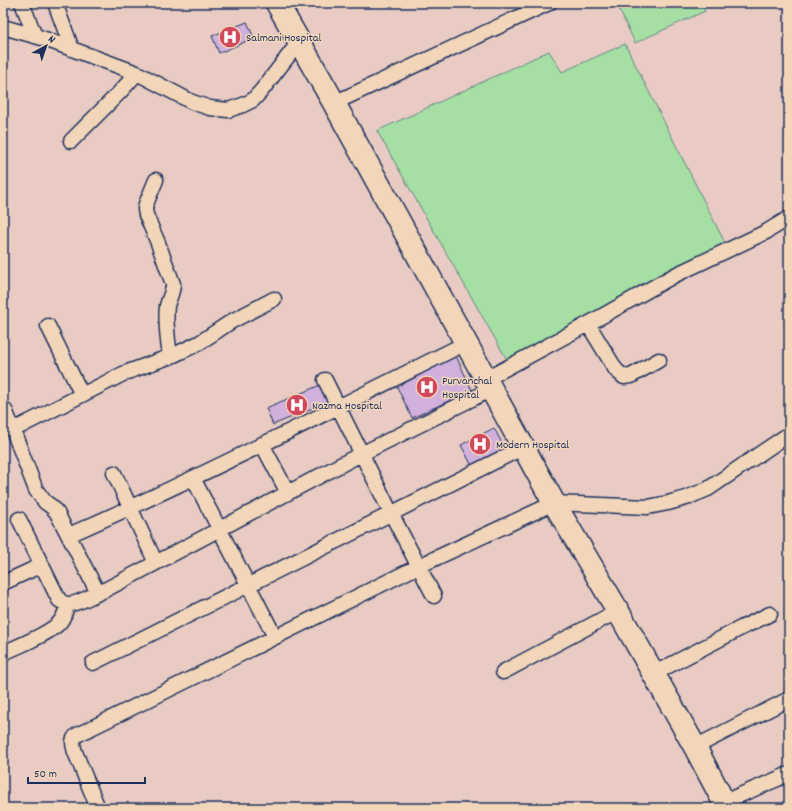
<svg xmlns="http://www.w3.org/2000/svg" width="792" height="811" font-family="Dekko,sans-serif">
  <rect width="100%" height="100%" fill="#e9cbc4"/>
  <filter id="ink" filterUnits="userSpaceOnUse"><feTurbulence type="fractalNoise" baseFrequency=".025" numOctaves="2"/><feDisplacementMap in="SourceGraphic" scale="8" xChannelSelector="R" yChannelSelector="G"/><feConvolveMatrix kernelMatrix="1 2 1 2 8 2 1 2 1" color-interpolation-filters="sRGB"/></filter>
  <g filter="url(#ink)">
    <path fill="#a6dfa4" stroke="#608781" d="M616 3H702L705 11 635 43Z
      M625 44 725 243 511 367 377 131 549 51 562 72Z"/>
    <path fill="#d1b1dc" stroke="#1b2f5e" d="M247 22 254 38 219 53 212 36Z
      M456 356 472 390 412 418 396 385Z
      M325 383 332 400 273 425 266 408Z
      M494 428 505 449 472 466 461 445Z"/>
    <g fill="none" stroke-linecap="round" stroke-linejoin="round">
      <g stroke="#1b2f5e" stroke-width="17">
        <path id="minor" d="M22 3 35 36
          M55 3 72 49
          M3 27 42 38 137 73 192 102 210 108 228 110 243 105 253 100 262 90 299 42
          M334 103 549 3
          M71 141 119 93 137 73
          M156 180 146 204 145 209 146 215 158 243 173 284C173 292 169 298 167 306 165 322 168 341 170 357
          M588 324 616 370 624 377 631 376 659 360
          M48 326 82 395
          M486 379 588 324 675 275 766 232 789 218
          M325 380 391 513 434 596
          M3 408 6 412 36 490 45 502 52 507 57 513 98 593
          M13 430 125 373 174 355 199 343 232 321 274 299
          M262 444 288 493
          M114 473 156 563
          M193 478 275 637
          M19 519 59 600C62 602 65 604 68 604 76 605 95 594 103 591L361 454 492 389
          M69 535C203 476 334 409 466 343
          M3 583 42 565
          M3 653C17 647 51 633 60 622 64 617 66 610 67 605
          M93 663 524 447
          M503 672 618 611
          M653 674 741 628 770 614
          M695 747 789 699
          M724 802 789 774
          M98 808 75 752C73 745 71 740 77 735L419 566 554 503 648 507 668 503 686 498 708 489 789 434"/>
      </g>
      <g stroke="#1b2f5e" stroke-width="25">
        <path id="trunk" d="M277 3 334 103 554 503 618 611 695 747 727 808"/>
      </g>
      <use href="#minor" stroke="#f3d6b9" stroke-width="14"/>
      <use href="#trunk" stroke="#f3d6b9" stroke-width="22"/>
    </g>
  </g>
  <defs>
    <g id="hospital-disc" transform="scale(1.15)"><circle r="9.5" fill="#d1495b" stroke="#f3d6b9"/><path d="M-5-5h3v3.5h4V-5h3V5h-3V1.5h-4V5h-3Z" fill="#fff"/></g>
  </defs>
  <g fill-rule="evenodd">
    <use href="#hospital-disc" x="230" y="37"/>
    <use href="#hospital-disc" x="427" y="387"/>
    <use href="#hospital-disc" x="297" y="405"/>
    <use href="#hospital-disc" x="480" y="444"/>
  </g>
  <g text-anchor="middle" stroke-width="3" stroke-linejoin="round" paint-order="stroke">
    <g font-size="12" fill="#1b2f5e" stroke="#f3d6b9" text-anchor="start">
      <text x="246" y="41">Salmani Hospital</text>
      <text x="442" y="384">Purvanchal<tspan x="442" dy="14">Hospital</tspan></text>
      <text x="312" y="409">Nazma Hospital</text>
      <text x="496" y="448">Modern Hospital</text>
    </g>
  </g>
  <rect width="792" height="811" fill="none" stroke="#f3d6b9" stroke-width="16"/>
  <rect x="8" y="8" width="776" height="795" fill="none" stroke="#1b2f5e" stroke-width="1.5" filter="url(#ink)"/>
  <g transform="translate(46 46) rotate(40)" stroke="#f3d6b9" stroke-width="3" paint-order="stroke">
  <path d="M0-3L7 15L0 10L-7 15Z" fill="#1b2f5e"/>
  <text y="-6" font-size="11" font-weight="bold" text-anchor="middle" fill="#1b2f5e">N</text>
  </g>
  <path d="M28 777v6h117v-6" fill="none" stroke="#1b2f5e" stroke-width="2"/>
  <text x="34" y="777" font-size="12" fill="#1b2f5e" stroke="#f3d6b9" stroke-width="3" paint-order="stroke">50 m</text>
</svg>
